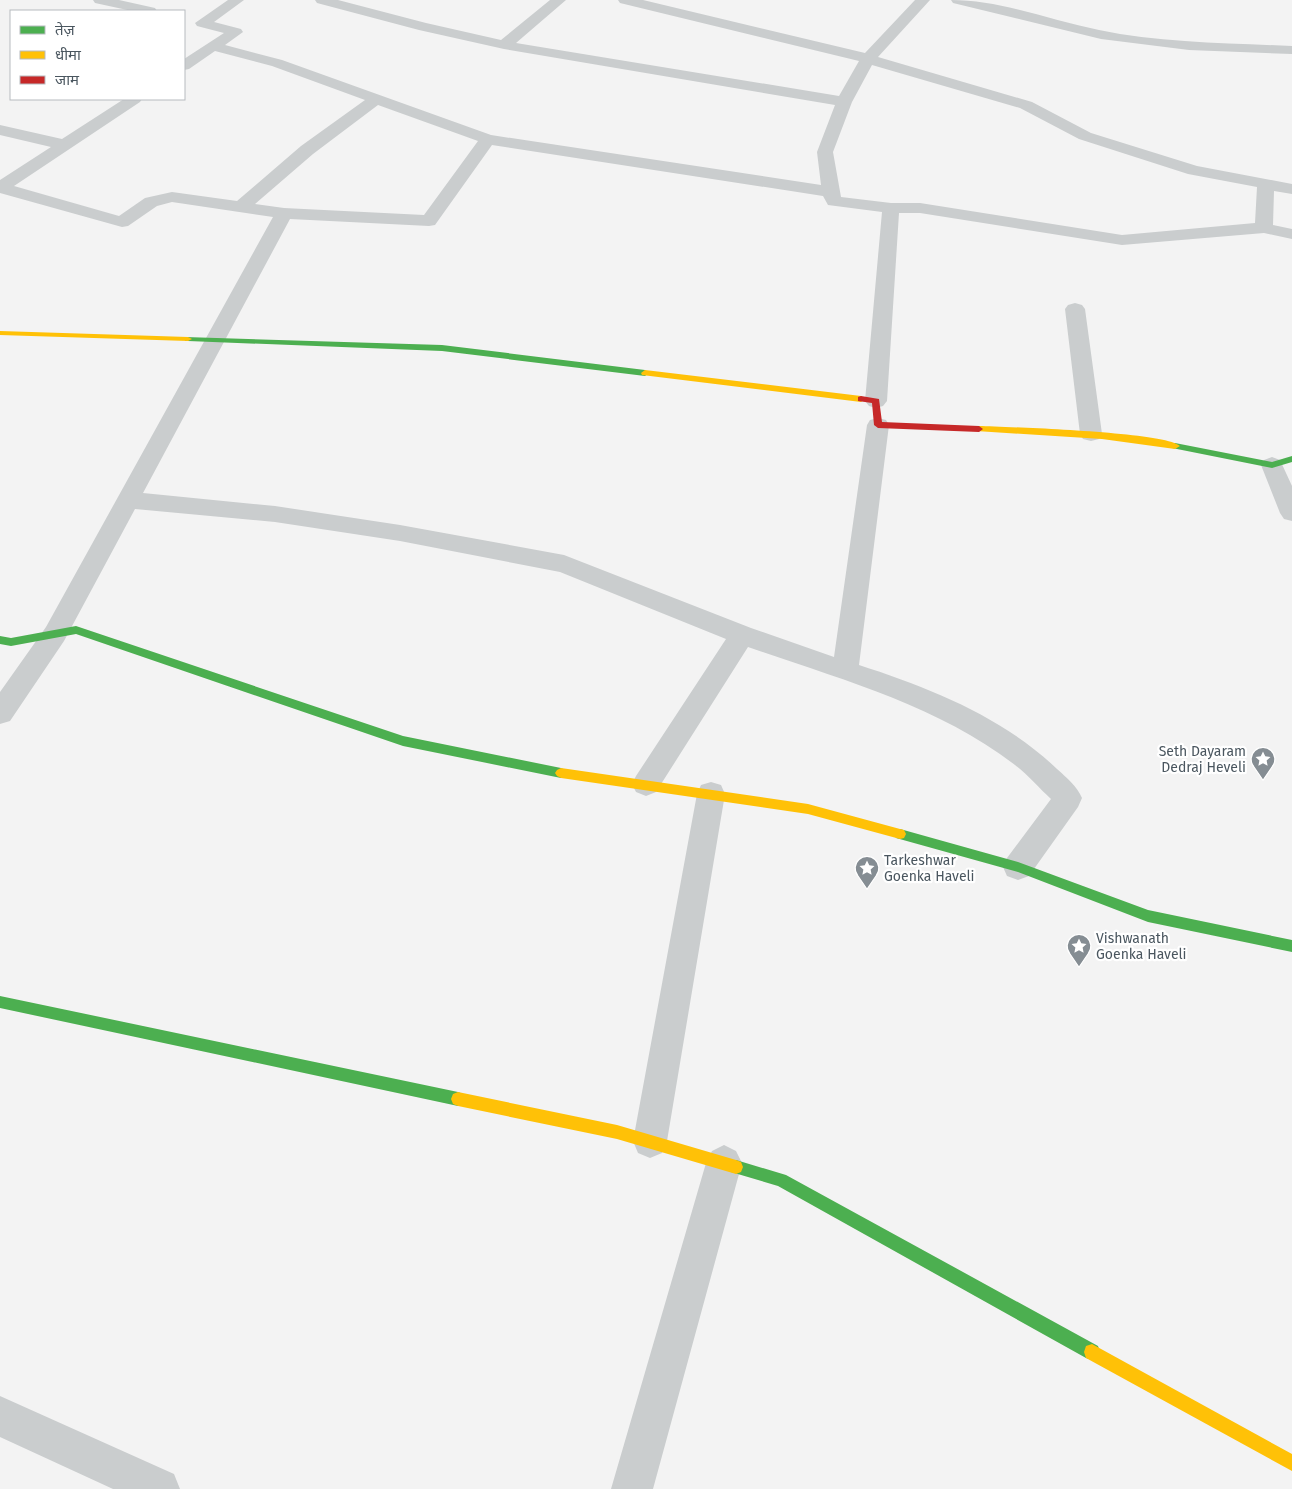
<svg xmlns="http://www.w3.org/2000/svg" width="1292" height="1489" font-family="'Fira Sans','Noto Sans Devanagari',sans-serif">
  <rect width="100%" height="100%" fill="#f3f3f3"/>
  <g fill="none" stroke-linecap="round" stroke-linejoin="round">
    <path fill="#cacdce" fill-rule="evenodd" d="M93 0H119L155 8 157 11H132L95 3Z
      M228 0H244L214 22 241 29 243 32 225 45 282 60 491 135 821 185 817 152 835 105 504 49 419 30 317 3 315 0H338L426 23 501 40 550 0H566L516 43 839 96 859 61 620 3 618 0H643L865 53 915 0H930L878 57 1032 102 1091 133 1197 166 1292 184V194L1274 191 1273 225 1292 229V239L1264 233 1122 245 920 213H899L887 401 883 406 876 408 869 406 865 401 882 212 828 205 823 196 492 145 435 225 429 226 290 219 143 493 275 506 400 525 564 555 751 628 834 657 867 425 870 420 878 418 886 420 889 425 859 665C930 688 1003 717 1057 769 1067 778 1077 786 1082 798L1078 807 1029 876 1018 880 1007 876 1003 867 1007 858 1051 799C1039 788 1028 775 1015 765 937 705 839 679 748 647L656 792 646 796 636 792 632 784 636 776 726 639 560 572 400 541 275 522 135 509 64 641 10 721 0 724V692L46 627 273 217 172 202 157 206 128 226 122 227 0 193V180L51 147 0 135V125L62 139 124 99H142L140 102 14 186 119 216 145 198 172 192 237 201 301 146 365 100 272 66 215 51 189 69 184 70V59L224 33 197 26 195 23ZM872 65 1020 108 1079 139 1188 174 1257 187 1255 223 1122 235 920 203H891L841 197 833 152 852 102ZM378 105 478 141 424 215 284 208 255 204 313 154Z
      M951 0C1001 0 1050 20 1099 30 1161 43 1229 43 1292 46V54L1189 50 1101 39 953 3Z
      M1075 303 1082 305 1085 309 1102 434 1099 439 1091 441 1083 439 1080 434 1065 309 1068 305Z
      M1272 457 1280 460 1292 486V521L1284 519 1280 513 1261 465 1264 460Z
      M711 782 721 785 725 794 667 1141 662 1153 650 1158 638 1153 633 1141 697 794 701 785Z
      M724 1145 736 1151 742 1163 653 1489H611L706 1163 712 1151Z
      M0 1396 174 1474 180 1489H113L0 1437Z"/>
    <path fill="#4caf50" fill-rule="evenodd" d="M185 337 442 345 645 370 649 373 645 376 442 351 188 341H185Z
      M1175 443 1272 462 1292 456V462L1272 468 1172 448V444Z
      M76 626 403 736 561 768 565 770 567 773 565 776 561 778 403 746 76 634 11 646 0 644V636L11 638Z
      M900 829 1018 862 1148 910 1292 940V952L1148 922 1018 872 896 838 894 834 896 830Z
      M0 996 458 1092 463 1094 465 1099 463 1104 458 1106 0 1008Z
      M736 1160 786 1175 1098 1346 1100 1352 1098 1358 1092 1360 1086 1358 778 1186 731 1172 729 1167 731 1162Z"/>
    <path fill="#ffc107" fill-rule="evenodd" d="M0 331 188 337 192 339 188 341 0 335Z
      M645 370 861 396 865 399 861 402 642 375 641 373Z
      M979 426C1009 427 1165 432 1180 446L1175 449 1102 439 976 431V427Z
      M561 768 808 804 900 829 904 830 906 834 904 838 900 839 808 814 561 778 557 776 555 773 557 770Z
      M458 1092 617 1125 736 1160 741 1162 743 1167 741 1172 736 1174 617 1139 458 1106 453 1104 451 1099 453 1094Z
      M1092 1344 1292 1454V1471L1086 1358 1084 1352 1086 1346Z"/>
    <path fill="#c62828" fill-rule="evenodd" d="M861 396 879 399 882 422 979 426 983 429 979 432 878 428 874 425 872 403 858 401V397Z"/>
  </g>
  <defs>
    <g id="sight-pin" transform="scale(1.25)"><path d="M0 17L-7.5 6A9.5 9.5 0 1 1 7.5 6Z" fill="#858d93" stroke="#fff"/><path d="M0-6L1.8-2.2L6-1.7L2.9 1.2L3.7 5.4L0 3.3L-3.7 5.4L-2.9 1.2L-6-1.7L-1.8-2.2Z" fill="#fff"/></g>
  </defs>
  <g fill-rule="evenodd">
    <use href="#sight-pin" x="1263" y="759"/>
    <use href="#sight-pin" x="867" y="868"/>
    <use href="#sight-pin" x="1079" y="946"/>
  </g>
  <g text-anchor="middle" stroke-width="4.5" stroke-linejoin="round" paint-order="stroke">
    <g font-size="14" fill="#4a565f" stroke="#fff" text-anchor="start">
      <text x="1246" y="756" text-anchor="end">Seth Dayaram<tspan x="1246" dy="16">Dedraj Heveli</tspan></text>
      <text x="884" y="865">Tarkeshwar<tspan x="884" dy="16">Goenka Haveli</tspan></text>
      <text x="1096" y="943">Vishwanath<tspan x="1096" dy="16">Goenka Haveli</tspan></text>
    </g>
  </g>
  <rect x="10" y="10" width="175" height="90" fill="#ffffff" stroke="#b7bbbf"/>
  <rect x="20" y="26" width="25" height="8" fill="#4caf50" stroke="#b7bbbf"/>
  <text x="55" y="35" font-size="15" fill="#4a565f">तेज़</text>
  <rect x="20" y="51" width="25" height="8" fill="#ffc107" stroke="#b7bbbf"/>
  <text x="55" y="60" font-size="15" fill="#4a565f">धीमा</text>
  <rect x="20" y="76" width="25" height="8" fill="#c62828" stroke="#b7bbbf"/>
  <text x="55" y="85" font-size="15" fill="#4a565f">जाम</text>
</svg>
